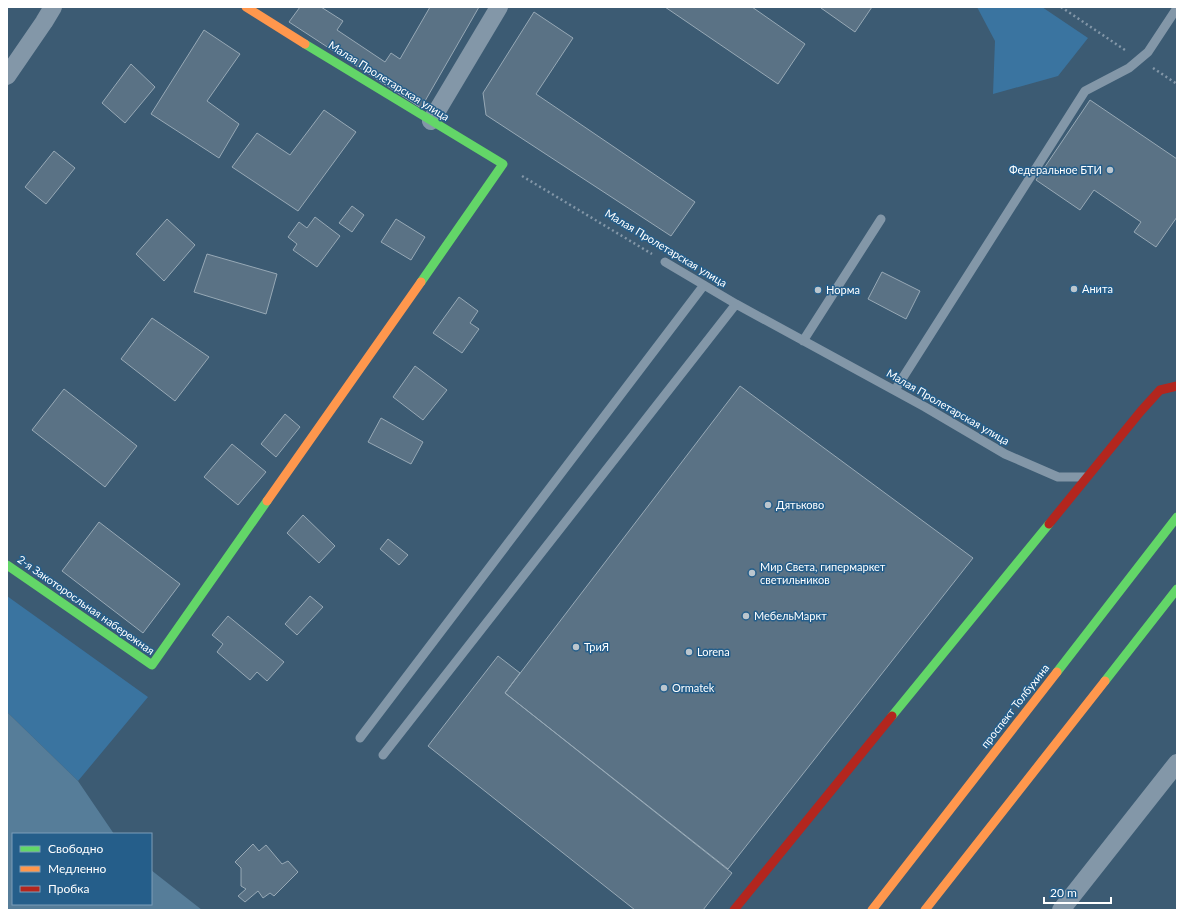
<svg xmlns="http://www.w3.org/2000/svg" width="1184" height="917" font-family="Lato,sans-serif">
  <rect width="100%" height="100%" fill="#3c5b73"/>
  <path fill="#3a74a0" d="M977 7H1042L1088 38 1058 76 993 94 995 41Z
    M7 596 148 697 78 781 7 712Z"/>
  <path fill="#567d99" d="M7 712 78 781 114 834H13V904H151V870L202 910H7Z"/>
  <path fill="#5a7285" stroke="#97a9b6" d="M300 7H321L343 21 337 30 385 62 391 53 400 59 430 7H479L421 108 289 22Z
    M665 7H752L805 44 778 84Z
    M822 7H872L855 32 821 8Z
    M534 12 573 38 536 94 695 202 671 236 486 115 483 93Z
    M204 30 240 54 207 101 239 124 219 158 151 114Z
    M131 64 155 87 125 123 102 103Z
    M1090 100 1177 159V217L1156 247 1134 232 1141 222 1094 190 1080 210 1036 180Z
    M324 110 356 132 298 211 232 167 257 133 290 155Z
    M54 151 75 168 46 204 25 187Z
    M352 206 364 215 352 232 339 223Z
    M315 217 340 236 317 267 293 250 297 244 288 237 299 222 307 228Z
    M167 219 195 245 164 281 136 254Z
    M396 219 425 237 411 260 381 242Z
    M207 254 277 274 266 314 194 292Z
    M882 272 920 291 906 319 868 299Z
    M459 297 478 311 470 323 479 329 462 353 433 333Z
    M152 318 209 357 175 401 121 359Z
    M415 366 447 390 423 420 393 397Z
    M740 386 973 558 728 869 505 693Z
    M64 389 137 446 105 487 32 430Z
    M285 414 300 427 276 457 261 444Z
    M381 418 423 442 411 464 368 442Z
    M232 444 266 472 238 505 204 477Z
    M303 515 335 546 319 563 287 533Z
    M99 522 180 584 143 633 62 571Z
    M388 539 408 555 399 565 380 549Z
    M310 596 323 607 297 635 285 624Z
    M228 616 284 662 267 681 257 672 250 680 217 652 223 644 212 635Z
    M498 656 520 673 505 693 732 873 703 910H635L428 746Z
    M253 844 259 851 266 845 282 864 288 861 298 872 274 896 270 893 263 898 258 891 245 902 238 896 246 889 241 886V868L235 862Z"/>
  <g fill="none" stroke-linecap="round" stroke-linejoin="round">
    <path stroke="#8397a8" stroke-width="2.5" stroke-dasharray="2 3" stroke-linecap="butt" d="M1061 7 1125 50
      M1153 68 1177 84
      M522 176 652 254"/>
    <path stroke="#8397a8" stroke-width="9" d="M665 262 736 304 925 407 1005 454 1058 477H1086
      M803 341 881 219
      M895 390 1085 91 1129 68 1148 52 1177 8
      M360 738 704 285
      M383 755 736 304"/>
    <path stroke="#8397a8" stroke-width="18" d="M7 76 44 22 53 7
      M431 121 499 7
      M1061 910 1177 763"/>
    <path stroke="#63d668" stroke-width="9" d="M305 44 503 164 421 282
      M7 565 152 665 267 501
      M1057 672 1177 517
      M1105 681 1177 589
      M892 716 1049 524"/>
    <path stroke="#ff974d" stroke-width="9" d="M246 7 305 44
      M267 501 421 282
      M872 910 1057 672
      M925 910 1105 681"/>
    <path stroke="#b3261e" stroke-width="9" d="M1049 524 1141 411 1160 390 1177 386
      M734 910 892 716"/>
  </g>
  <g fill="#bbc6ce" stroke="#255e8a" stroke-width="1.5">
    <circle cx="1110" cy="170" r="4"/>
    <circle cx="1074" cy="289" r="4"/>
    <circle cx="818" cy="290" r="4"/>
    <circle cx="768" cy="505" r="4"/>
    <circle cx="752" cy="573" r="4"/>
    <circle cx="746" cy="616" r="4"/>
    <circle cx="576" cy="647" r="4"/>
    <circle cx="689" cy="652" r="4"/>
    <circle cx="664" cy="688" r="4"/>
  </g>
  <g text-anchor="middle" stroke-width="3" stroke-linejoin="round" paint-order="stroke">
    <g font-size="11" fill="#fff" stroke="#255e8a">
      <text transform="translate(389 81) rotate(32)" y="4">Малая Пролетарская улица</text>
      <text transform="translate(666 248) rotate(31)" y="4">Малая Пролетарская улица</text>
      <text transform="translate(948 407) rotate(30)" y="4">Малая Пролетарская улица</text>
      <text transform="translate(86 605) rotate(35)" y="4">2-я Закоторосльная набережная</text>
      <text transform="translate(1015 706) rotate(-52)" y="4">проспект Толбухина</text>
    </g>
    <g font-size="11" fill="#fff" stroke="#255e8a" text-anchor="start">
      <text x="1102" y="174" text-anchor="end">Федеральное БТИ</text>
      <text x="1082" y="293">Анита</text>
      <text x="826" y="294">Норма</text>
      <text x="776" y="509">Дятьково</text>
      <text x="760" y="571">Мир Света, гипермаркет<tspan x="760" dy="13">светильников</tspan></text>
      <text x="754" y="620">МебельМаркт</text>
      <text x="584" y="651">ТриЯ</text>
      <text x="697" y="656">Lorena</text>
      <text x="672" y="692">Ormatek</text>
    </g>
  </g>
  <rect width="1184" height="917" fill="none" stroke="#ffffff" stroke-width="16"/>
  <rect x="12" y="833" width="140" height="72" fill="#255e8a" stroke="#7c9eb9"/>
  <rect x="20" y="846" width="20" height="6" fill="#63d668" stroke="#7c9eb9"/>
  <text x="48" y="853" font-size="12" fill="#ffffff">Свободно</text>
  <rect x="20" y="866" width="20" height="6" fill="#ff974d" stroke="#7c9eb9"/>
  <text x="48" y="873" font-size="12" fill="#ffffff">Медленно</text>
  <rect x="20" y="886" width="20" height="6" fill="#b3261e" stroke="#7c9eb9"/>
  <text x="48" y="893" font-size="12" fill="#ffffff">Пробка</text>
  <path d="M1044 897v6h67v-6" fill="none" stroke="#ffffff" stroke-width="2"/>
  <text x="1050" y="897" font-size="12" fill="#ffffff" stroke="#255e8a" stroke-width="3" paint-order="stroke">20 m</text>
</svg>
